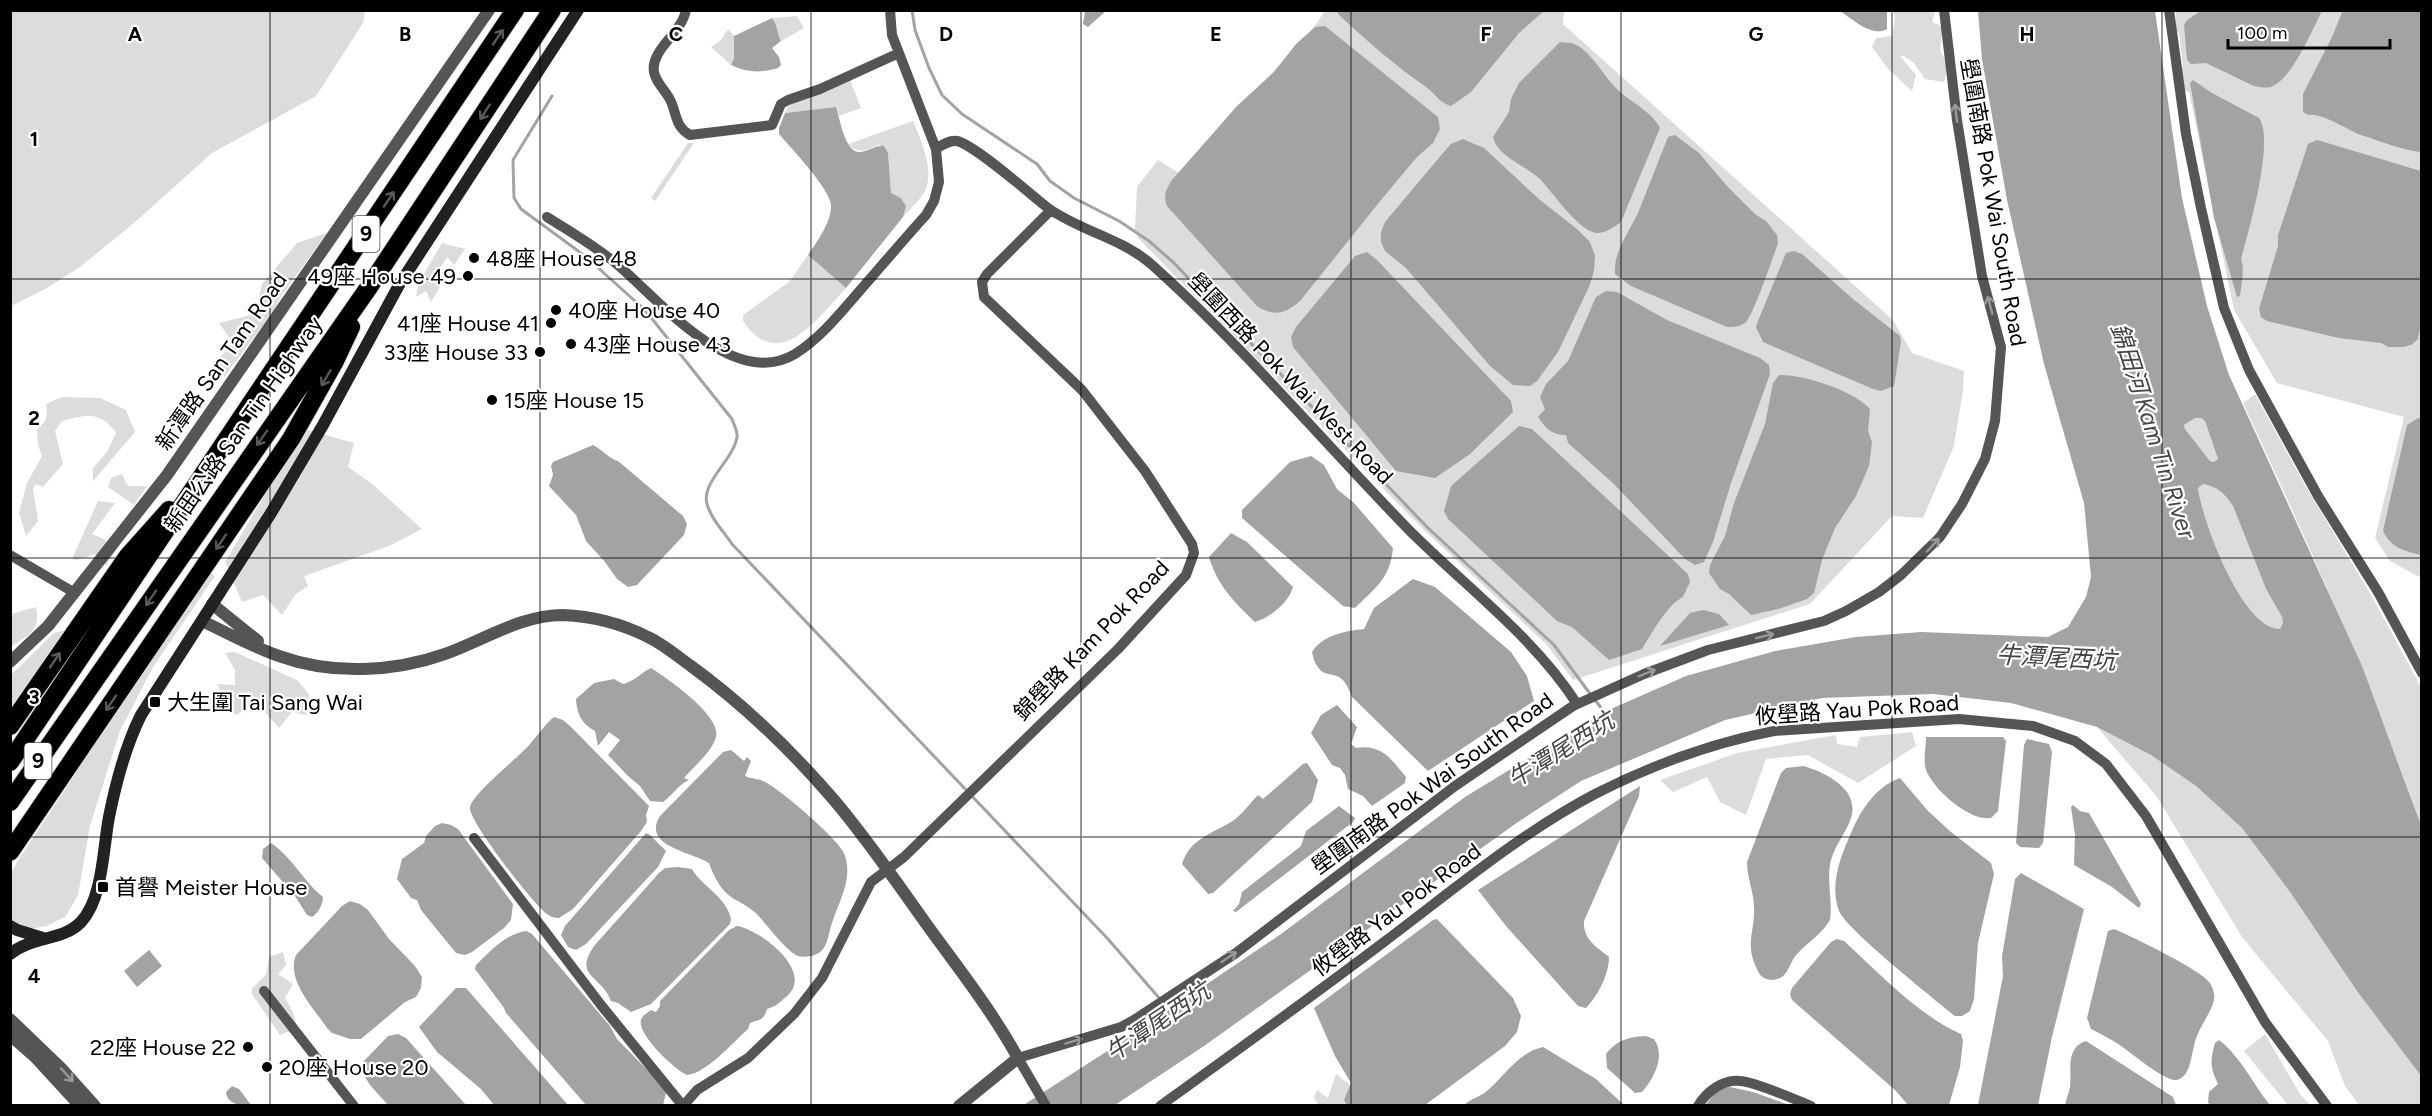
<svg xmlns="http://www.w3.org/2000/svg" width="2432" height="1116" font-family="Figtree,'Noto Sans TC',sans-serif">
  <rect width="100%" height="100%" fill="#fff"/>
  <path fill="#dcdcdc" d="M11 10H365V11L363 23 316 96 212 153 134 223 80 267 47 288 11 306Z
    M1325 11H1564L1563 24 1893 320 1912 353 1964 371 1963 390 1954 446 1923 518 1892 516 1810 604 1573 680 1547 645 1421 527 1138 238 1135 229 1137 187 1158 160 1179 173 1312 30Z
    M1893 11H1935L1932 22 1943 27 1940 50 1948 66 1944 82 1925 79 1914 63 1904 56H1900L1916 75 1912 91 1888 69 1872 47 1876 38 1892 36 1895 18Z
    M2176 11H2421V578L2390 561 2375 538 2404 417 2277 383 2234 310 2189 92 2185 91 2181 69 2183 66 2179 33 2175 31Z
    M797 16 804 28 781 41C777 33 778 26 772 18Z
    M728 29 734 36V58L731 65 711 47 721 40Z
    M850 80 861 108 839 116 836 107 785 113 790 104Z
    M913 121C921 141 935 169 925 191 920 200 910 209 903 217L906 206 901 198 891 194 888 153 879 145C866 150 858 155 848 144Z
    M688 143H694L655 201 651 198Z
    M327 233 282 295 273 312 224 377 218 360 233 343 219 323 255 314 262 284 297 243Z
    M442 243 465 249 454 265 447 257 432 281 440 287 431 302 426 291 416 297 419 282Z
    M808 255 846 288C819 317 779 375 743 321V315L789 282Z
    M2255 394 2306 487 2371 595 2421 687V825C2370 680 2308 543 2243 403Z
    M62 397 100 398 126 410 135 432 93 481V468L107 452 116 433C101 410 85 415 62 421L55 431 63 464 43 487 36 484 33 489 38 521 26 536 19 513 27 483 42 456 38 445 37 429C47 422 48 416 46 404Z
    M2195 418H2201L2205 421 2218 459 2214 462 2210 461 2185 429 2184 425Z
    M304 429 354 443 348 467 371 483 422 529 389 546 304 576 308 586 296 594 282 615 263 595 242 602 225 562Z
    M122 474 128 486H147L134 505 108 487 111 478Z
    M2203 484C2218 487 2224 493 2233 506L2266 589 2282 617 2283 623 2280 629C2242 629 2202 520 2198 488Z
    M98 501 115 503 92 534 119 546 106 566 95 554 77 560 72 559Z
    M210 571 215 576 153 667 120 731 90 826 78 895 66 916 47 926 28 929 11 920 10 874 17 862Z
    M36 607C41 632 29 634 11 647V614Z
    M65 630 11 711V675L54 633Z
    M235 652 297 680 309 694 306 715 292 712 279 728 258 704 235 715 228 708 217 684 235 685V670L225 653Z
    M2097 727 2151 755 2196 786 2242 828 2290 892 2357 991 2421 1076V1105H2359L2345 1086 2328 1041 2242 937 2157 797Z
    M1912 732 1916 746 1858 783 1808 755 1766 759 1746 815 1720 802 1707 777 1673 792 1660 780 1737 753 1836 735 1837 744 1857 747 1860 737Z
    M283 952 286 965 278 974 293 984 285 998 292 1010 298 1028 280 1035 252 994V988L266 975 269 957Z
    M2265 1034 2300 1094 2310 1105H2288L2244 1051Z
    M1336 1074 1361 1093 1365 1105H1318L1314 1098 1317 1090 1328 1098Z"/>
  <path fill="#a3a3a3" fill-rule="evenodd" d="M2343 10 2421 11V152C2401 150 2380 141 2361 135 2348 130 2321 112 2308 115L2303 112V94L2332 37Z
    M1085 11V10L1106 11 1088 27 1083 24Z
    M1338 11V10L1544 11 1519 33 1471 92 1451 106C1439 103 1436 94 1426 87 1394 65 1366 40 1338 14Z
    M1840 11H1887V29C1873 38 1852 19 1840 11Z
    M1978 11H2155L2182 198 2207 306 2229 375 2362 666 2421 825V1076L2357 991 2290 892 2242 828 2196 786 2151 755 2097 727 2011 703 1933 694 1822 698 1725 720 1581 781 1518 822 1204 1046 1115 1105 1022 1106 1112 1048 1281 934 1465 797 1604 712 1686 676 1775 651 1856 637 1921 632 2048 637 2068 627 2086 597 2091 577 2084 503 2044 364 2007 200 1982 59ZM2195 418H2201L2205 421 2218 459 2214 462 2210 461 2185 429 2184 425ZM2203 484C2218 487 2224 493 2233 506L2266 589 2282 617 2283 623 2280 629C2242 629 2202 520 2198 488Z
    M2201 11V10L2322 11C2312 30 2293 77 2273 86 2267 89 2260 87 2254 86L2206 63 2191 64 2187 60 2184 25 2187 20Z
    M772 18C778 26 777 33 781 41L772 48 779 57 781 65 778 68C761 73 748 73 731 65L734 58V36Z
    M1325 26 1438 117 1440 129 1433 143 1417 157 1381 200 1300 301C1285 314 1274 317 1257 306L1167 206C1163 195 1166 190 1172 180L1237 106 1274 72 1296 44 1315 27Z
    M1560 42C1564 43 1571 42 1574 44 1589 49 1604 76 1616 88 1629 102 1651 110 1660 128L1621 222C1614 227 1605 234 1596 233 1578 230 1553 193 1540 179 1525 165 1498 157 1493 137L1509 112 1511 99 1519 83Z
    M2193 80 2212 93 2259 118C2275 140 2249 230 2241 259 2245 268 2241 286 2240 296L2237 297 2214 218 2190 83Z
    M836 107C840 119 845 153 860 152 869 151 875 145 884 146L888 153 891 193 901 198 906 206 903 217 846 288 808 255C817 242 832 221 831 205 830 189 791 148 779 134V128L785 113Z
    M1675 135 1699 153 1727 186 1756 215 1766 221 1777 235 1778 243C1773 257 1753 317 1745 323 1739 327 1734 327 1727 327L1631 286 1615 274C1613 253 1629 232 1638 213 1648 188 1658 162 1668 137Z
    M1463 139 1484 148 1540 200 1577 229 1590 242 1595 256 1594 271 1589 287 1558 352 1537 381 1530 386 1513 385 1490 366 1406 268 1385 251 1381 242V232L1385 222 1443 153 1451 144Z
    M2317 140 2421 171V323L2418 339 2411 345 2403 347H2388L2381 343 2339 338 2267 321 2261 317 2259 309 2278 246V235L2308 144Z
    M1794 251 1802 254 1853 299 1900 336 1901 342 1894 386 1881 391 1873 389 1763 342 1756 327 1758 321 1786 253Z
    M1367 252 1377 260 1511 401 1513 412 1470 454 1435 478 1396 471 1293 347 1291 337 1296 327 1355 256Z
    M1606 291 1617 292 1667 320 1760 358 1769 365 1770 374 1731 483 1713 542 1704 562 1695 565 1685 559 1614 484 1568 443 1566 435C1551 435 1546 428 1538 417L1545 409 1540 397 1546 384 1568 361 1596 297Z
    M1779 375C1803 374 1855 391 1870 409L1868 431 1872 442 1869 466 1856 496 1835 528 1822 560 1814 593 1807 599 1778 609 1751 615 1729 594 1720 589 1709 573 1710 565 1725 536 1734 503 1765 424 1773 383Z
    M2418 418H2422L2421 555C2404 551 2391 548 2383 531L2407 425Z
    M1519 426 1532 429 1688 574 1690 582 1683 597C1668 604 1651 634 1642 649L1609 660 1572 627 1557 621 1448 519 1444 511 1451 486Z
    M593 445C603 450 608 458 618 461L683 516 687 524 684 535 637 585 628 587 617 579 605 562 586 541 576 515 549 486 553 475 551 466 553 462Z
    M1311 456 1324 465 1337 489 1354 503 1393 548C1390 579 1376 587 1355 608L1343 606 1242 518V510L1290 462Z
    M1231 533 1247 542 1293 587C1289 602 1270 618 1255 622 1235 603 1217 585 1209 557Z
    M1413 579 1435 587 1511 652 1527 676 1534 701 1428 771 1352 697C1340 663 1328 683 1317 666 1314 662 1313 656 1312 652 1323 635 1345 631 1364 629L1374 608Z
    M1703 610 1719 614 1729 625 1660 646 1690 613Z
    M651 668C667 678 722 716 716 737 712 752 694 766 684 778L689 780C678 785 673 795 663 802L650 801 640 786 628 776 608 755 620 740 609 732 598 746 595 731C581 723 577 714 576 699L594 683 614 679 623 684C633 682 641 673 651 668Z
    M1337 705 1357 727 1351 744 1356 748C1382 744 1391 759 1406 777L1405 783 1372 806 1363 796 1348 789 1345 775 1340 768 1332 765 1311 733 1321 715Z
    M554 717 563 720 570 726 649 806 646 815 647 822 641 831 573 909 559 918C554 918 551 917 547 914 534 905 467 819 470 807 473 793 518 758 530 744 536 737 548 721 554 717Z
    M1926 737H2003L2006 741 1998 811 1991 818C1970 822 1933 789 1926 770 1923 761 1926 747 1926 737Z
    M2027 739 2049 744 2052 752 2043 843 2039 848 2020 847 2016 843 2024 745Z
    M731 750 744 761 747 757 751 761 745 776C751 779 757 778 763 781 778 787 838 839 844 853 854 878 839 901 832 923 829 931 828 943 823 949 818 956 806 958 798 956 787 952 766 924 757 914 749 907 743 904 734 899 721 891 714 877 709 863 692 852 641 846 660 816L723 752Z
    M1307 763 1318 780 1312 802 1213 893 1208 894 1182 864C1190 839 1211 834 1231 822 1241 816 1249 804 1258 795L1263 799 1303 764Z
    M1804 766C1826 773 1860 789 1851 818 1846 833 1835 845 1831 860 1826 880 1833 901 1830 920 1822 934 1808 942 1797 954 1791 960 1789 972 1782 977 1777 980 1770 981 1764 978 1760 976 1758 972 1756 967 1745 943 1755 931 1754 908 1754 892 1747 878 1747 862L1781 773 1786 768Z
    M1900 778 1928 811 1951 832 1991 863 1994 874 1978 943 1974 999 1970 1011 1962 1016H1955C1934 999 1847 930 1839 911 1829 884 1841 855 1852 831 1861 809 1877 786 1900 778Z
    M1640 786 1639 796 1584 921C1583 939 1595 946 1609 957 1609 974 1598 996 1586 1008L1578 1006 1506 926 1478 890Z
    M2073 805 2080 811 2089 813 2141 904 2139 908 2112 887 2074 865 2075 835 2071 807Z
    M1339 806 1355 818 1353 822 1236 912 1233 911 1239 904 1242 892 1301 846 1306 831Z
    M442 823 451 825 458 829 513 904 511 920 504 928 472 952 465 955 456 953 421 910 417 900 411 898 397 879 402 859 424 843 426 836 435 826Z
    M646 833 650 835 666 851 658 867 586 944 576 950 568 947 561 935 565 926Z
    M271 843C292 857 304 882 323 897 323 904 318 914 312 917L307 915 295 896 262 858 263 849Z
    M678 867 692 869C703 888 726 896 731 919L730 924 651 1004 631 1012 618 1003 611 1001C601 975 573 977 594 946L659 873 665 868Z
    M2021 873 2084 909 2052 1037 2038 1105H1978L2003 976 2002 956 2015 879Z
    M350 901 360 904 368 910 389 939 415 966 422 977 421 988 416 997 405 1002 361 1039H350L332 1033 327 1028C313 1007 286 980 296 955L342 906Z
    M1437 919 1513 998 1521 1016 1517 1032 1505 1046 1425 1105H1347L1344 1100 1351 1083 1335 1056 1314 1008 1433 920Z
    M737 926C761 930 816 972 786 997 780 1002 775 1007 767 1009 763 1022 759 1019 750 1023L748 1029C733 1042 707 1073 687 1075 675 1070 637 1035 641 1020 642 1016 647 1013 651 1010L656 1012 660 1006V1001L729 930Z
    M2114 929C2131 936 2201 970 2209 982 2213 987 2215 994 2214 1000 2210 1016 2197 1029 2194 1046 2191 1057 2190 1078 2176 1080 2163 1081 2127 1049 2115 1042 2107 1037 2099 1033 2091 1029L2087 1018 2108 931Z
    M526 931 532 934 610 1026 617 1039 661 1084 666 1093 663 1105H586L506 1013 504 1008 475 969 476 965C491 951 505 934 526 931Z
    M1837 939 1844 941C1879 973 1918 1015 1961 1034L1963 1041 1960 1067 1949 1105H1908L1895 1090 1792 1000 1790 994 1792 988 1831 942Z
    M149 950 162 966 137 987 124 971Z
    M456 988H466L568 1105H494L481 1089 437 1052 419 1027Z
    M398 1034 406 1038 466 1105H388L370 1085 360 1069 362 1063 388 1036Z
    M1646 1036 1654 1039C1666 1056 1654 1078 1642 1092L1635 1093 1607 1068 1606 1054C1617 1040 1628 1037 1646 1036Z
    M2219 1040C2241 1057 2253 1084 2270 1105L2214 1106 2208 1103 2209 1092 2218 1084C2210 1066 2210 1062 2215 1043Z
    M2086 1041 2173 1097 2176 1105H2065C2066 1099 2069 1093 2070 1087 2072 1070 2065 1048 2086 1041Z
    M1543 1047 1596 1079 1624 1105H1464C1471 1098 1481 1097 1488 1090 1505 1075 1519 1052 1543 1047Z
    M232 1086 239 1089 251 1105C240 1106 227 1104 226 1092Z
    M1730 1087 1753 1092 1789 1105 1705 1106 1718 1089Z"/>
  <g fill="none" stroke-linecap="round" stroke-linejoin="round">
    <path stroke="#a3a3a3" stroke-width="3" d="M912 10 915 30 929 68 942 95 962 114 1037 164 1050 181 1074 198 1119 221 1149 241 1173 262 1427 527 1554 645 1591 695
      M552 96 513 160 514 198 521 209 585 256 645 310 732 419C734 425 738 432 737 437 734 459 701 482 707 504 711 519 724 532 732 544L1108 939 1160 999
      M1595 700 1606 714"/>
    <g stroke="#dbdbdb" stroke-width="20">
      <path id="motorway" d="M10 726 128 556 169 510
        M10 762 515 10
        M10 802 369 287 552 10
        M10 852 291 439 335 361 351 327"/>
    </g>
    <path stroke="#555" stroke-width="10" d="M686 10C682 33 650 50 654 72 656 84 668 92 672 104 677 118 677 128 690 135L772 125 781 104 788 100 820 89 899 53
      M2169 10 2186 134 2201 208 2224 308 2249 370 2318 496 2378 592 2422 673
      M936 149C942 145 949 140 957 141 975 145 1030 194 1048 208 1080 231 1121 238 1151 264 1244 347 1324 443 1410 531 1466 587 1534 637 1577 704
      M547 217C572 233 597 247 619 266 660 301 734 391 795 354 822 337 842 311 863 287 884 263 905 238 926 215L934 201 939 182 936 149 892 35 890 10
      M10 555 75 593
      M474 838 601 1005 683 1106
      M264 991 354 1106
      M684 1105 697 1090 748 1058 794 1014 822 978 871 882 904 857 1118 649 1186 575 1194 553 1192 544 1145 471 1082 390 984 297 982 282 987 274 1051 210
      M1046 1106 1018 1058 1121 1027 1134 1020 1236 953 1455 786 1573 706 1644 674 1708 650 1824 621 1846 611 1879 592 1901 575 1940 537 1962 504 1985 459 1995 421 2001 347 1982 276 1957 120 1944 10
      M1160 1106C1235 1052 1310 998 1384 942 1452 891 1519 834 1595 794 1652 765 1711 743 1774 731L1959 719 2033 726 2075 741 2106 764 2146 816 2265 1022 2327 1106
      M1698 1106C1706 1092 1723 1079 1740 1081 1756 1082 1794 1099 1811 1106"/>
    <path stroke="#555" stroke-width="12" d="M212 604 258 641
      M202 621C228 633 254 648 282 657 333 675 394 672 445 654 484 640 521 615 563 615 592 616 622 624 648 637 663 644 677 656 691 666 743 704 792 751 834 800 868 840 897 883 927 925 959 969 992 1011 1018 1058L959 1106
      M10 662 48 626 167 475 489 10
      M10 1019 61 1068 95 1106
      M10 1035 35 1057 80 1106"/>
    <path stroke="#222" stroke-width="12" d="M10 926 17 930 43 938
      M10 954C32 936 63 941 81 922 103 899 103 848 109 817 116 782 125 747 141 715L271 513 323 425 399 285 578 10"/>
    <use href="#motorway" stroke="#000" stroke-width="18"/>
  </g>
  <defs><path id="oneway-shaft" d="M-6 0H5M1.5-3L5.5 0L1.5 3" fill="none" stroke-width="1.6" stroke-linecap="round" stroke-linejoin="round" transform="scale(1.5)"/></defs>
  <g stroke="#595959">
    <use href="#oneway-shaft" transform="translate(498 37) rotate(-56)"/>
    <use href="#oneway-shaft" transform="translate(485 112) rotate(123)"/>
    <use href="#oneway-shaft" transform="translate(389 199) rotate(-56)"/>
    <use href="#oneway-shaft" transform="translate(326 378) rotate(120)"/>
    <use href="#oneway-shaft" transform="translate(262 438) rotate(125)"/>
    <use href="#oneway-shaft" transform="translate(221 542) rotate(124)"/>
    <use href="#oneway-shaft" transform="translate(151 598) rotate(125)"/>
    <use href="#oneway-shaft" transform="translate(55 660) rotate(-56)"/>
    <use href="#oneway-shaft" transform="translate(111 703) rotate(124)"/>
  </g>
  <g stroke="#999">
    <use href="#oneway-shaft" transform="translate(1956 113) rotate(-97)"/>
    <use href="#oneway-shaft" transform="translate(1990 305) rotate(-105)"/>
    <use href="#oneway-shaft" transform="translate(1933 545) rotate(-47)"/>
    <use href="#oneway-shaft" transform="translate(1765 636) rotate(-14)"/>
    <use href="#oneway-shaft" transform="translate(1647 673) rotate(-22)"/>
    <use href="#oneway-shaft" transform="translate(1229 957) rotate(-34)"/>
    <use href="#oneway-shaft" transform="translate(1074 1041) rotate(-17)"/>
    <use href="#oneway-shaft" transform="translate(67 1075) rotate(47)"/>
  </g>
  <path fill="none" stroke="#000" stroke-width="1.5" stroke-opacity="0.55" d="M270 10V1106M540 10V1106M811 10V1106M1081 10V1106M1351 10V1106M1621 10V1106M1892 10V1106M2162 10V1106M10 279H2422M10 558H2422M10 837H2422"/>
  <g fill="#000" stroke="#fff" stroke-width="2">
    <circle cx="474" cy="258" r="6"/>
    <circle cx="468" cy="276" r="6"/>
    <circle cx="556" cy="310" r="6"/>
    <circle cx="551" cy="323" r="6"/>
    <circle cx="571" cy="344" r="6"/>
    <circle cx="540" cy="352" r="6"/>
    <circle cx="492" cy="400" r="6"/>
    <rect x="149" y="696" width="12" height="12" rx="3"/>
    <rect x="97" y="881" width="12" height="12" rx="3"/>
    <circle cx="248" cy="1047" r="6"/>
    <circle cx="267" cy="1067" r="6"/>
  </g>
  <g text-anchor="middle" stroke-width="4.5" stroke-linejoin="round" paint-order="stroke">
    <g fill="#fff" stroke="#4c4c4c" stroke-width="1.5">
      <rect x="352.5" y="216" width="27" height="36" rx="4.5"/>
      <rect x="24.5" y="743" width="27" height="36" rx="4.5"/>
    </g>
    <g font-size="21" font-weight="bold" fill="#000">
      <text x="366" y="241">9</text>
      <text x="38" y="768">9</text>
    </g>
    <g font-size="22" fill="#000" stroke="#fff">
      <text transform="translate(1994 202) rotate(80)" y="8">壆圍南路 Pok Wai South Road</text>
      <text transform="translate(221 361) rotate(-55)" y="8">新潭路 San Tam Road</text>
      <text transform="translate(1291 378) rotate(46)" y="8">壆圍西路 Pok Wai West Road</text>
      <text transform="translate(243 424) rotate(-55)" y="8">新田公路 San Tin Highway</text>
      <text transform="translate(1091 640) rotate(-46)" y="8">錦壆路 Kam Pok Road</text>
      <text transform="translate(1857 709) rotate(-4)" y="8">攸壆路 Yau Pok Road</text>
      <text transform="translate(1432 783) rotate(-36)" y="8">壆圍南路 Pok Wai South Road</text>
      <text transform="translate(1396 909) rotate(-37)" y="8">攸壆路 Yau Pok Road</text>
    </g>
    <g font-size="22" fill="#000" stroke="#fff" text-anchor="start">
      <text x="486" y="266">48座 House 48</text>
      <text x="456" y="284" text-anchor="end">49座 House 49</text>
      <text x="568" y="318">40座 House 40</text>
      <text x="539" y="331" text-anchor="end">41座 House 41</text>
      <text x="583" y="352">43座 House 43</text>
      <text x="528" y="360" text-anchor="end">33座 House 33</text>
      <text x="504" y="408">15座 House 15</text>
      <text x="167" y="710">大生圍 Tai Sang Wai</text>
      <text x="115" y="895">首譽 Meister House</text>
      <text x="236" y="1055" text-anchor="end">22座 House 22</text>
      <text x="279" y="1075">20座 House 20</text>
    </g>
    <g font-size="24" font-style="italic" fill="#444" stroke="#fff">
      <text transform="translate(2153 431) rotate(72)" y="8">錦田河 Kam Tin River</text>
      <text transform="translate(2056 658) rotate(3)" y="8">牛潭尾西坑</text>
      <text transform="translate(1561 750) rotate(-32)" y="8">牛潭尾西坑</text>
      <text transform="translate(1158 1022) rotate(-34)" y="8">牛潭尾西坑</text>
    </g>
  </g>
  <g font-size="20" text-anchor="middle" font-weight="bold" fill="#000" stroke="#fff" stroke-width="4.5" stroke-linejoin="round" paint-order="stroke">
    <text x="135" y="41">A</text>
    <text x="405" y="41">B</text>
    <text x="676" y="41">C</text>
    <text x="946" y="41">D</text>
    <text x="1216" y="41">E</text>
    <text x="1486" y="41">F</text>
    <text x="1756" y="41">G</text>
    <text x="2027" y="41">H</text>
    <text x="34" y="146">1</text>
    <text x="34" y="425">2</text>
    <text x="34" y="704">3</text>
    <text x="34" y="983">4</text>
  </g>
  <rect width="2432" height="1116" fill="none" stroke="#000000" stroke-width="24"/>
  <path d="M2228 39v9h162v-9" fill="none" stroke="#000000" stroke-width="3"/>
  <text x="2237" y="39" font-size="18" fill="#000000" stroke="#ffffff" stroke-width="4.5" paint-order="stroke">100 m</text>
</svg>
